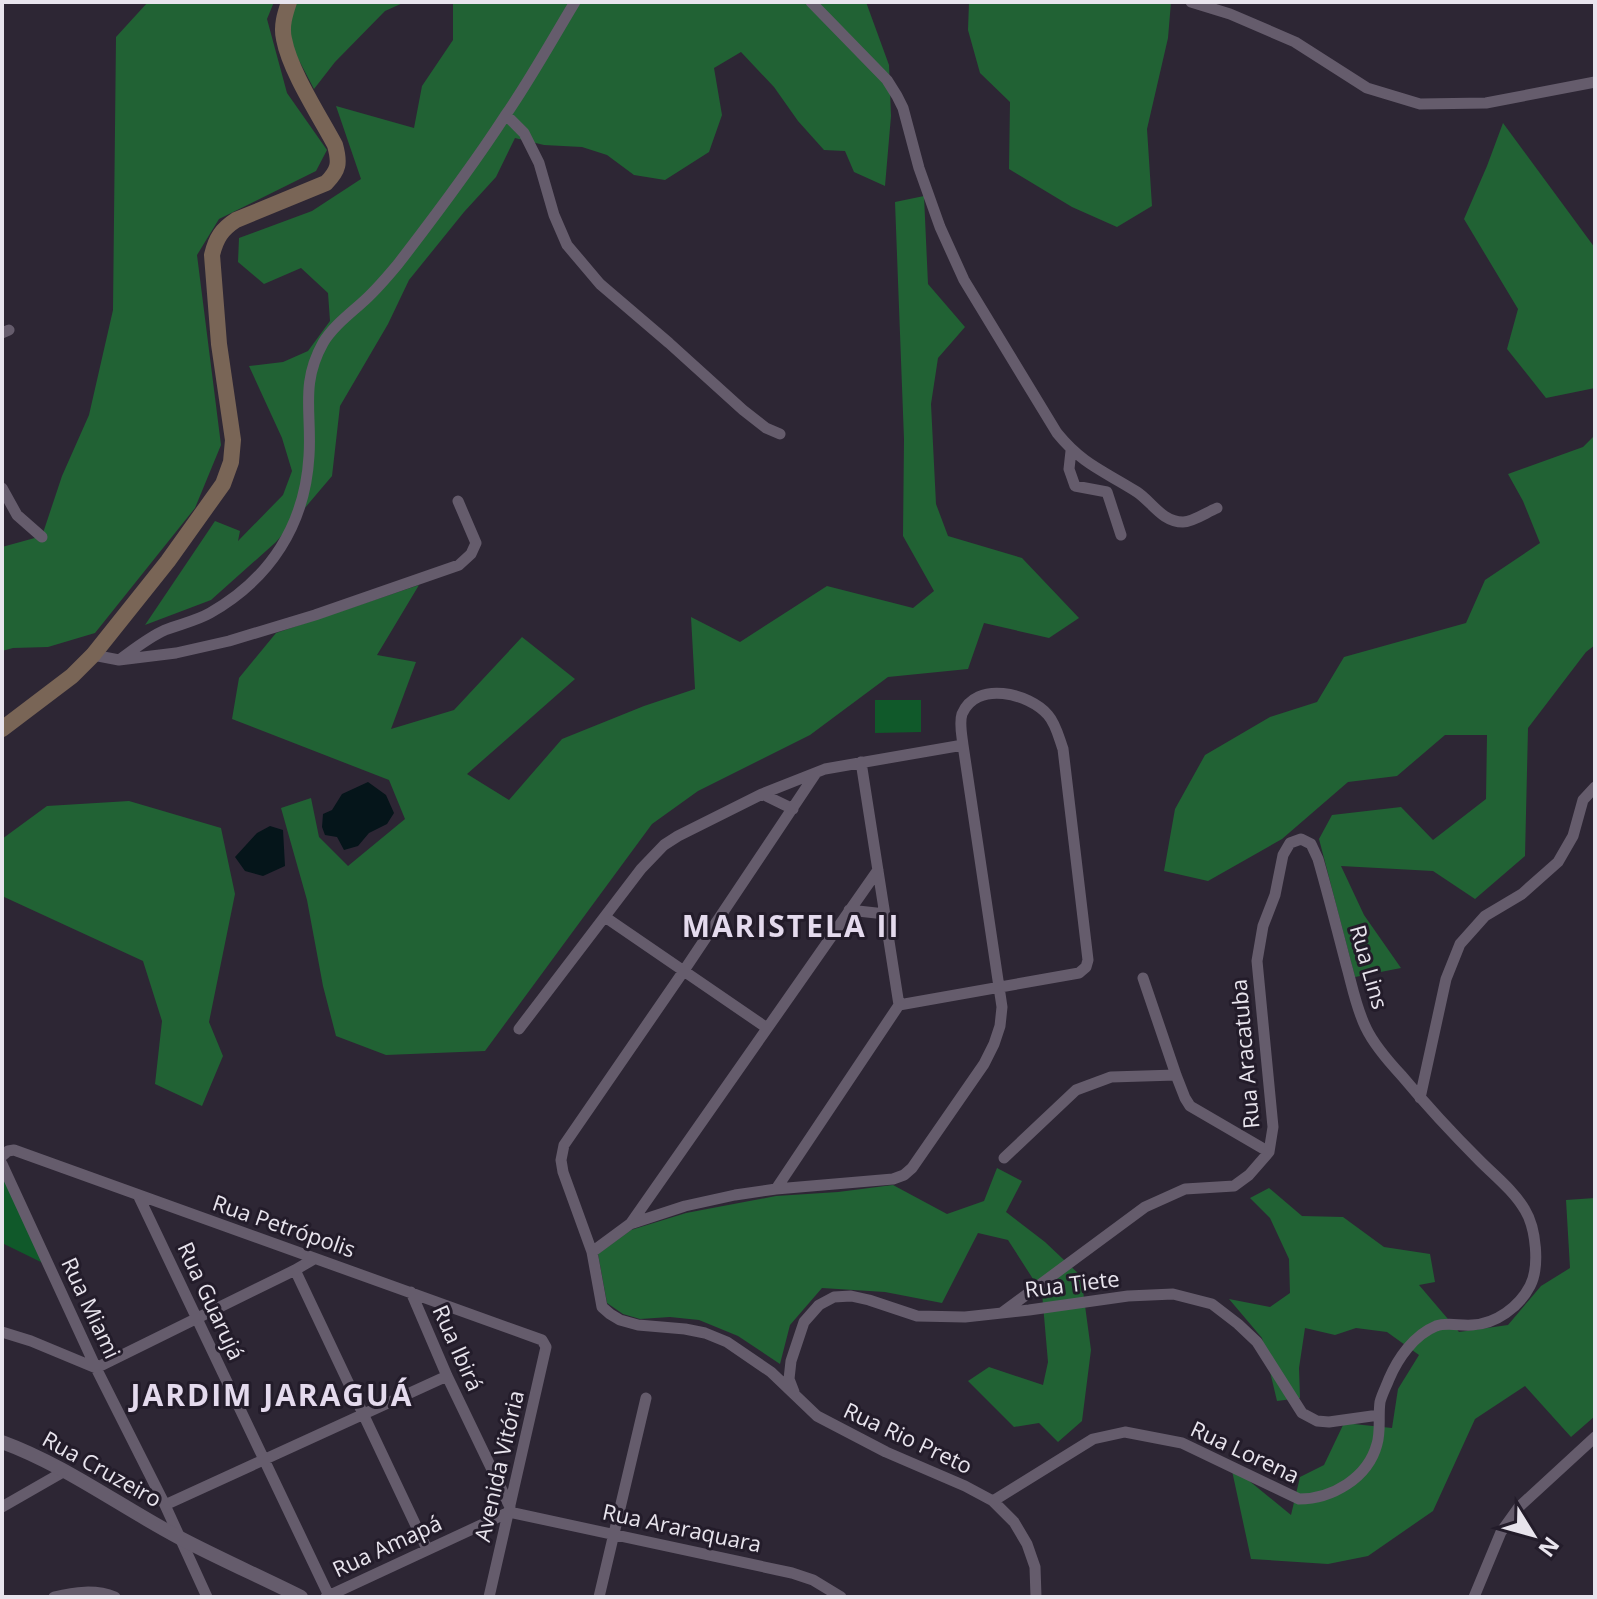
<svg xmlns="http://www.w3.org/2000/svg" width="1597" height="1599" font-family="'Open Sans',sans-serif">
  <rect width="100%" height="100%" fill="#2d2634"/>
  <path fill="#10592a" d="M875 700H921V732L875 733Z
    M2 1158 51 1267 2 1243Z"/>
  <path fill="#216234" d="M148 2H274L267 19 287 93 327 150 316 171 219 219 197 255 221 445 195 508 95 633 48 647 13 648 2 651V547L42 536 62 476 89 415 113 310 116 37Z
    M293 2H405L385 11 335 62 314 89 292 47 286 10Z
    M453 2H866L889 65 891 116 885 186 854 172 845 151 824 150 798 121 774 87 741 52 714 68 722 115 709 152 665 180 634 175 607 155 582 147 544 145 515 138 496 177 464 212 409 280 388 324 340 406 332 476 276 542 211 600 145 625 215 521 240 531 238 541 283 495 292 471 282 438 249 366 283 362 308 351 330 321 328 293 301 268 264 284 238 262 239 238 312 211 361 179 336 106 414 128 422 86 453 40Z
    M969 2H1171L1168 38 1147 129 1152 206 1117 227 1072 207 1009 169 1010 102 980 73 968 30Z
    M1503 123 1595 248V388L1546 398 1507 349 1518 309 1464 219 1487 166Z
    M924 196 928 284 965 327 938 358 931 404 936 504 948 536 1022 558 1079 618 1049 638 984 623 968 669 888 677 810 735 698 791 652 824 485 1051 386 1055 336 1036 323 986 307 900 281 808 311 798 319 837 348 866 405 819 389 780 232 719 239 678 276 633 419 585 377 655 416 662 391 729 454 710 522 637 575 679 467 774 509 800 562 739 644 706 695 689 691 617 740 642 827 586 913 608 934 591 903 536 904 439 895 202Z
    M1595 435V645L1586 652 1528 728 1525 856 1475 899 1433 871 1341 866 1364 915 1401 968 1355 977 1319 839 1332 815 1401 807 1433 840 1486 799 1487 735H1445L1397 776 1348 782 1282 839 1208 881 1164 871 1175 809 1205 755 1270 717 1317 702 1344 657 1466 623 1485 580 1540 543 1523 501 1508 474 1583 447Z
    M129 801 221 828 235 894 209 1022 223 1056 202 1106 155 1084 162 1021 143 961 2 896V839L47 806Z
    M997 1168 1022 1181 1006 1212 1045 1242 1081 1276 1091 1350 1082 1421 1058 1442 1039 1423 1014 1427 968 1381 989 1367 1043 1385 1048 1362 1042 1293 1008 1240 978 1233 942 1303 885 1292 822 1288 790 1325 780 1364 738 1336 699 1320 670 1317 640 1319 623 1314 607 1303 598 1254 631 1230 686 1213 776 1196 838 1192 893 1185 947 1214 984 1201Z
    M1269 1188 1302 1216 1343 1217 1384 1247 1430 1254 1435 1282 1419 1285 1459 1332 1508 1325 1541 1286 1570 1268 1566 1200 1595 1198V1416L1571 1437 1525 1386 1475 1419 1433 1511 1368 1556 1328 1564 1251 1559 1231 1466 1291 1515 1300 1477 1324 1465 1344 1423 1392 1428 1398 1389 1419 1355 1387 1332 1356 1328 1335 1335 1305 1328 1299 1368 1300 1398 1277 1401 1262 1338 1229 1299 1270 1307 1290 1293 1289 1259 1270 1218 1250 1198Z"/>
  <path fill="#05151a" d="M368 782 386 795 394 813 387 824 369 833 358 846 344 850 337 837 325 835 322 827 323 814 332 810 342 794Z
    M270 826 283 830 285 866 263 876 245 871 235 857 257 833Z"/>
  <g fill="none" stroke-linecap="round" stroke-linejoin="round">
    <path stroke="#655c6c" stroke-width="11" d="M811 2 887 80 897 96 903 108 919 168 940 227 964 280 1057 433C1083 465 1104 471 1137 492 1152 502 1162 522 1183 522 1193 522 1207 512 1217 508
      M1191 2 1230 14 1295 42 1367 88 1420 104 1486 103 1595 82
      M506 115 524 133 539 163 554 215 567 245 600 284 669 343 743 410 766 428 780 434
      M2 333 9 330
      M1071 451 1069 469 1075 486 1107 492 1121 535
      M2 488 17 515 42 537
      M93 655 119 660 176 653 229 641 315 615 459 565 471 554 476 543 458 501
      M119 660C133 650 149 637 165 630 180 624 196 621 210 613 270 579 305 525 309 456 312 413 300 384 323 343 333 326 351 313 365 300 377 289 388 276 398 264 435 216 472 167 505 116 530 80 552 40 575 2
      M816 773 683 972 564 1145 561 1160 563 1172 592 1252 602 1307 610 1314 620 1320 638 1325 685 1329 705 1333 727 1342 771 1372 817 1416 886 1452 965 1486 993 1501 1014 1522 1027 1544 1035 1567 1036 1597
      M762 794 793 809
      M849 910 885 914
      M605 917 767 1028
      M1143 978 1176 1075 1185 1098 1190 1106 1269 1152
      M519 1029 641 869 664 845 678 836 762 794 825 769 963 745
      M1420 1098 1446 979 1460 944 1485 916 1522 894 1558 862 1573 836 1583 800 1595 787
      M2 1156 8 1151 14 1150 542 1340 546 1347 489 1597
      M1004 1158 1076 1090 1111 1077 1176 1075
      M2 1164 96 1368 165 1505 207 1597
      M776 1189 899 1005 861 762
      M139 1197 329 1596
      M631 1223 878 870
      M592 1252 630 1224 685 1206 735 1195 776 1189 893 1179 904 1175 912 1168 984 1064 994 1044 1000 1026 1002 1007 999 987 963 745C962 736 959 723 962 714 976 680 1029 693 1048 715 1056 724 1059 738 1063 749L1088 960 1086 967 1079 973 899 1005
      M295 1270 427 1549
      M411 1292 447 1376 510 1507
      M2 1332 31 1341 96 1368 295 1270 314 1259
      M794 1392 789 1379 791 1361 804 1322 819 1305 834 1297 851 1296 869 1300 917 1316 965 1317 1029 1310 1128 1296 1173 1294 1212 1304 1238 1324 1257 1342 1302 1413 1317 1421 1329 1422 1379 1415
      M993 1501 1093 1439 1125 1432 1182 1443 1299 1499C1332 1499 1368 1478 1377 1444 1381 1431 1378 1416 1380 1402 1382 1394 1386 1387 1389 1379 1398 1358 1414 1335 1436 1326 1447 1322 1460 1326 1472 1325 1496 1324 1519 1307 1530 1286 1540 1267 1536 1228 1525 1210 1514 1191 1495 1176 1480 1161 1453 1134 1427 1106 1402 1076 1389 1062 1374 1045 1366 1028 1356 1008 1352 985 1346 964 1337 929 1328 894 1318 859L1311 844 1301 839 1290 843 1283 855 1275 895 1263 926 1257 961 1273 1127 1269 1152 1249 1175 1234 1186 1185 1189 1145 1207 1003 1312
      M165 1505 447 1376
      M2 1507 63 1472
      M54 1597C75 1592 95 1589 115 1597
      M326 1597 509 1512 792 1573 813 1580 841 1597
      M599 1597 646 1398
      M1474 1597 1501 1532 1519 1507 1595 1437"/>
    <path stroke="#655c6c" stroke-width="14" d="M2 1442C65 1465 121 1507 180 1538 220 1559 261 1577 301 1597"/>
    <path stroke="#796556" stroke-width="16" d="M2 729 72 676 93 655 168 561 223 484 231 462 233 440 219 344 212 255C216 238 222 229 236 220L326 183C339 170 340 163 335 145 319 115 290 71 284 39 281 26 285 14 289 2"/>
  </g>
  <g text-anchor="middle" stroke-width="6" stroke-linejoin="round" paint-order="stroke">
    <g font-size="22" fill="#e8e4ed" stroke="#231c2a">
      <text transform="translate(1369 967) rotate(74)" y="8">Rua Lins</text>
      <text transform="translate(1245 1054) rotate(-95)" y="8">Rua Aracatuba</text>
      <text transform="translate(284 1226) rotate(19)" y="8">Rua Petrópolis</text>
      <text transform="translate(1072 1284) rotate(-7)" y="8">Rua Tiete</text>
      <text transform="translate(211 1301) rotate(65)" y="8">Rua Guarujá</text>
      <text transform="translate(91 1308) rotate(65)" y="8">Rua Miami</text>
      <text transform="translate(458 1348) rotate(66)" y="8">Rua Ibirá</text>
      <text transform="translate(908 1438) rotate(25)" y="8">Rua Rio Preto</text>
      <text transform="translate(1245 1452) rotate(25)" y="8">Rua Lorena</text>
      <text transform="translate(499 1466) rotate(-77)" y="8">Avenida Vitória</text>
      <text transform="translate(102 1469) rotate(29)" y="8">Rua Cruzeiro</text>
      <text transform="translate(682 1528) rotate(12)" y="8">Rua Araraquara</text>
      <text transform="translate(387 1546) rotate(-25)" y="8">Rua Amapá</text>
    </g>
    <g font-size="30" font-weight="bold" letter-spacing="2" fill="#e4daed" stroke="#231c2a">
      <text x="791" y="937">MARISTELA II</text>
      <text x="272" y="1406">JARDIM JARAGUÁ</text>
    </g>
  </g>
  <rect width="1597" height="1599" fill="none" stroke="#e8e4ed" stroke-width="8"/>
  <g transform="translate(1533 1535) rotate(127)" stroke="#231c2a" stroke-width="6" paint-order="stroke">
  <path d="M0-6L14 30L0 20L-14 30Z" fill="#e8e4ed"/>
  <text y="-12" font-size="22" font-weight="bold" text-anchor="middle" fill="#e8e4ed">N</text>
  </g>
</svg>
